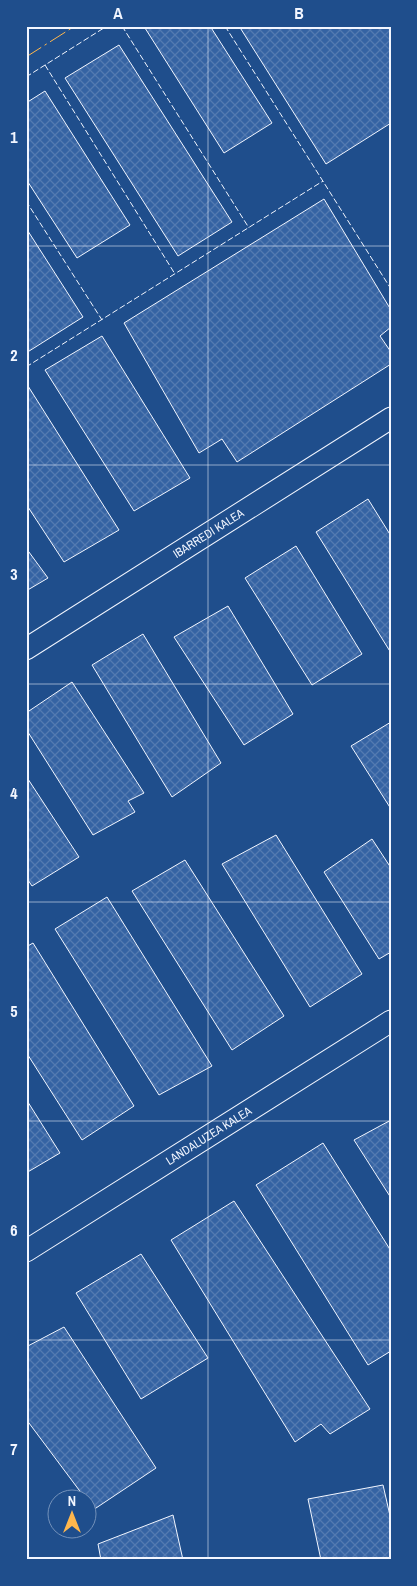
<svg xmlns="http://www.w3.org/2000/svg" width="417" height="1586" font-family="'Archivo Narrow',sans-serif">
  <defs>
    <pattern id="building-cross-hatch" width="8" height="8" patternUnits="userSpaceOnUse" patternTransform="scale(1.25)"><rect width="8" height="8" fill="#3563a3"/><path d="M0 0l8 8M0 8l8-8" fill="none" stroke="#537ab1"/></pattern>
  </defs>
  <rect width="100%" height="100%" fill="#1f4e8c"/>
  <path fill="url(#building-cross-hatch)" stroke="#f2f6ff" d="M148 26H210L272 123 224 153 145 28Z
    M239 26H391V123L326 164Z
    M119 45 232 222 178 256 65 78Z
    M45 91 130 225 77 258 26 179V103Z
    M324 199 391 310V327L380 336 391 352V364L237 462 222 439 199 453 124 323Z
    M26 228 83 317 26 353Z
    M102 336 190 478 134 511 45 370Z
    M28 386 119 530 64 562 26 504V387Z
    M368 499 391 536V653L316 532Z
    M296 546 362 654 312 685 245 578Z
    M26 548 48 578 26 591Z
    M228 606 293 714 244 745 174 637Z
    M143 634 221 763 172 797 92 665Z
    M72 682 144 793 128 801 135 812 93 835 26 729V713Z
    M391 722V809L351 746Z
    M26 776 79 857 32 886 26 877Z
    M276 835 362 974 310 1007 222 864Z
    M372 839 391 868V952L379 959 324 872Z
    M185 860 284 1016 232 1050 132 891Z
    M107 897 212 1066 159 1095 55 929Z
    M33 943 134 1106 82 1140 26 1052V947Z
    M26 1099 60 1153 26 1173Z
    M391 1120V1198L354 1140Z
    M323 1143 391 1251V1351L368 1365 256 1185Z
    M234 1201 370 1409 330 1434 321 1424 295 1442 171 1240Z
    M141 1254 208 1358 141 1399 76 1293Z
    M64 1327 156 1468 93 1510 88 1502V1498H85L26 1419V1347Z
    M383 1485 391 1520V1560H321L308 1499Z
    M173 1515 183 1560H101L98 1544Z"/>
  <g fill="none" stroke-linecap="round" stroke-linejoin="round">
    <g stroke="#f2f6ff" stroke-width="23">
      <g id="street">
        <path id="s1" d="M26 649 391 418"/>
        <path id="s2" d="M26 1251 391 1021"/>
      </g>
    </g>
    <use href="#street" stroke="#1f4e8c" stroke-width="21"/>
    <path stroke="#f2f6ff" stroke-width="1" stroke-dasharray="6 2.5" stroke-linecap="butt" d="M122 26 249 228
      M225 26 391 289
      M45 65 175 274
      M26 77 107 26
      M26 201 102 320
      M26 367 323 181"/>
    <path stroke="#ffb74d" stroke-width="1" stroke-dasharray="18 4 2.5 4" stroke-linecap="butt" d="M26 57 75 26"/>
  </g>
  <path fill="none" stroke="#f2f6ff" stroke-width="1" stroke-opacity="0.55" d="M208 26V1560M26 246H391M26 465H391M26 684H391M26 902H391M26 1121H391M26 1340H391"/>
  <g text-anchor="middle" stroke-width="4" stroke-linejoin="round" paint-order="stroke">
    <g font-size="12" fill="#f2f6ff" stroke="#1f4e8c">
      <text dy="4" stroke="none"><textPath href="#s1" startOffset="216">IBARREDI KALEA</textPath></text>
      <text dy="4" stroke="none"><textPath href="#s2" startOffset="216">LANDALUZEA KALEA</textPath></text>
    </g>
  </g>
  <rect width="417" height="1586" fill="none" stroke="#1f4e8c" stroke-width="55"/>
  <g transform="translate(72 1514)"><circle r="24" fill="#1f4e8c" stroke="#7391ba"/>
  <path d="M0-4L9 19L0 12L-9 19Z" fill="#ffb74d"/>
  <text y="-8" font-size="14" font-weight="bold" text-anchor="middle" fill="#f2f6ff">N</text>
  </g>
  <rect x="28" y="28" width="362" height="1530" fill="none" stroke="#f2f6ff" stroke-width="2"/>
  <g font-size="16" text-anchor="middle" font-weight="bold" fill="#f2f6ff">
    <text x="118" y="19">A</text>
    <text x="299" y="19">B</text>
    <text x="14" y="143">1</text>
    <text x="14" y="361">2</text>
    <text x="14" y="580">3</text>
    <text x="14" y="799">4</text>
    <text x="14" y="1017">5</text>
    <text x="14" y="1236">6</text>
    <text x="14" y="1455">7</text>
  </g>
</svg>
